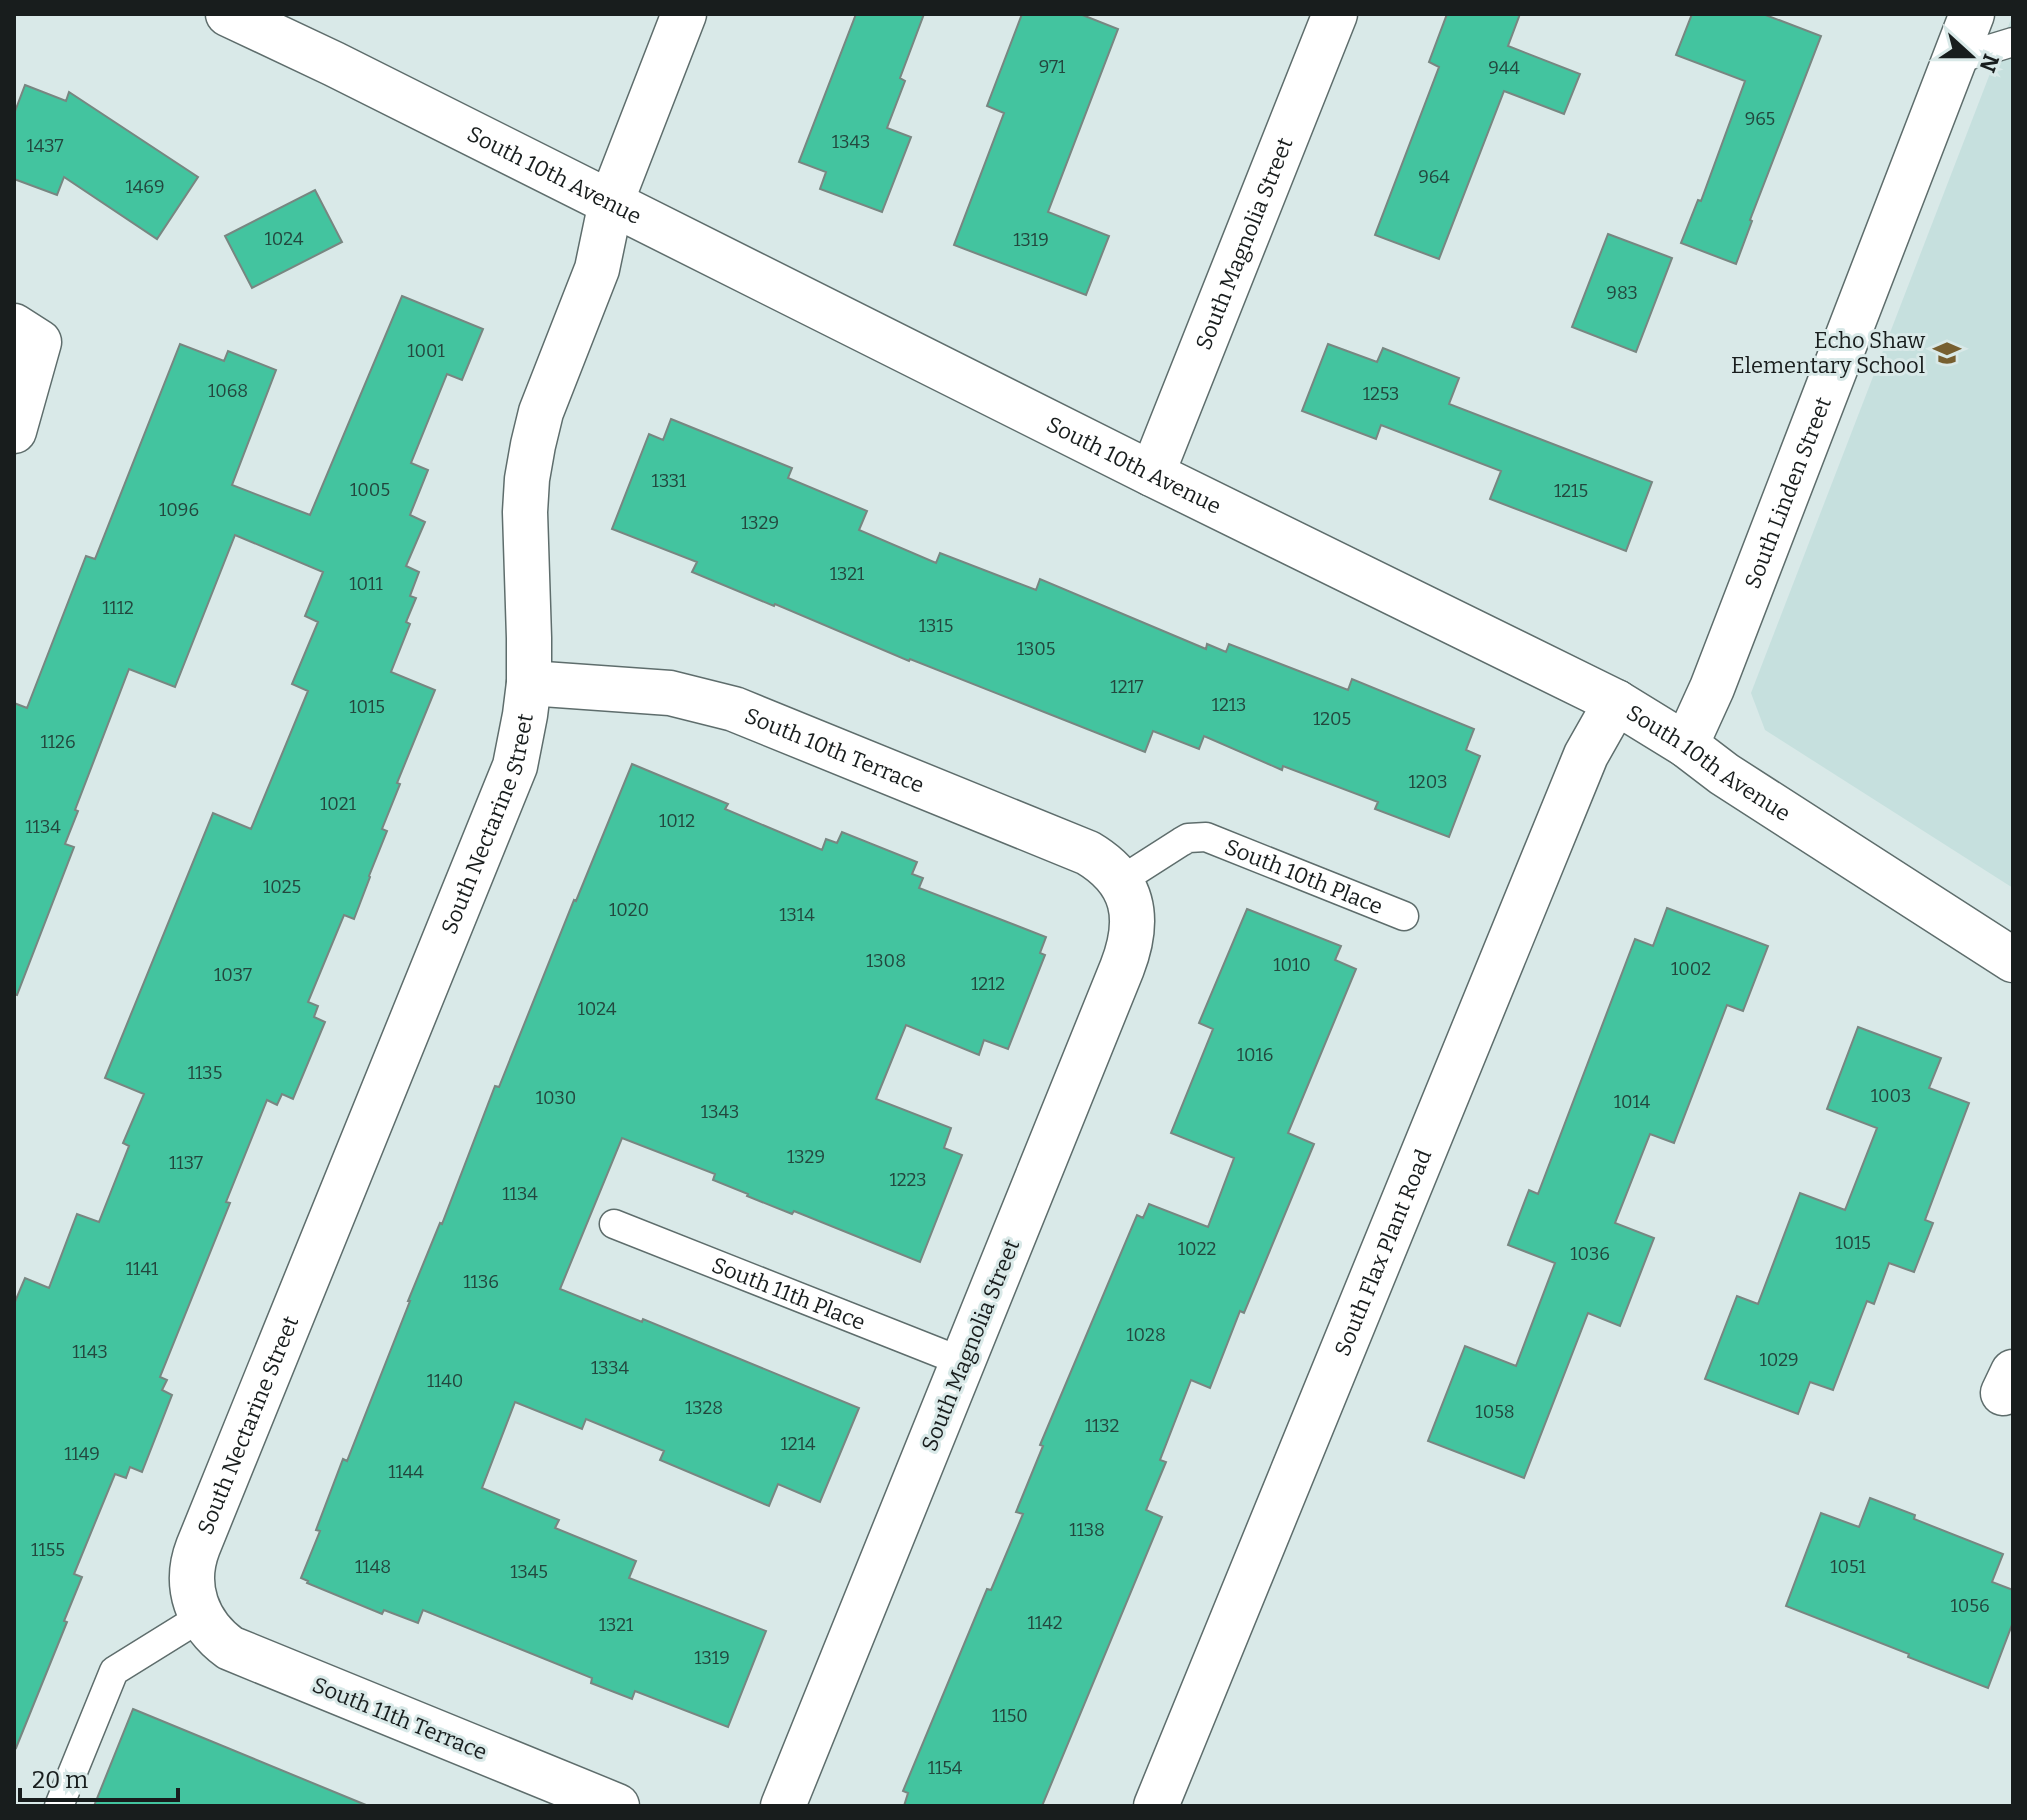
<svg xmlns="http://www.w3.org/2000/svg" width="2027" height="1820" font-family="Bitter,serif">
  <rect width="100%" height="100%" fill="#d9e9e8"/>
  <path fill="#c6e0de" d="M2013 14V888L1765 730 1751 693Z"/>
  <path fill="#43c49f" stroke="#788681" stroke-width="2" d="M856 14H924L900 78 905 81 887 128 911 137 882 212 820 189 826 172 799 162Z
    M1022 14H1080L1118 29 1048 212 1109 236 1086 295 954 245 1004 113 987 106Z
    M1447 14H1520L1508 46 1580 74 1564 114 1504 91 1439 259 1375 235 1439 67 1429 62Z
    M1692 14H1763L1821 36 1750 220 1752 221 1736 264 1681 243 1698 200 1701 201 1745 81 1676 55Z
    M25 85 66 101 69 92 198 177 157 239 64 177 57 195 14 179V114Z
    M315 190 342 242 252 288 225 236Z
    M1608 234 1672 258 1636 352 1572 327Z
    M402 296 483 329 462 380 447 374 411 463 428 470 410 515 425 522 406 566 419 572 410 596 416 598 406 622 410 624 391 672 435 690 397 783 400 784 382 829 387 831 369 876 370 877 354 919 344 915 308 1002 318 1006 314 1017 325 1022 293 1099 282 1094 277 1105 267 1100 226 1202 230 1203 160 1377 167 1380 162 1390 172 1395 142 1472 130 1467 126 1478 115 1474 74 1574 82 1577 64 1621 67 1622 16 1748 14 1747V1304L25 1278 49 1288 77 1214 99 1222 129 1146 123 1143 144 1094 105 1078 213 813 251 829 308 691 292 684 318 622 305 616 323 572 235 535 175 687 129 669 75 810 78 811 65 844 74 847 17 995 14 994V703L27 708 86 556 95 559 180 344 224 361 228 351 276 370 232 485 310 515Z
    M1328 344 1377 362 1383 348 1459 378 1449 404 1652 482 1626 551 1490 499 1501 471 1381 425 1376 439 1302 411Z
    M671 419 792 468 788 478 867 511 859 530 936 563 940 553 1036 590 1040 579 1206 649 1207 644 1226 652 1229 644 1348 690 1352 679 1474 729 1466 750 1480 756 1449 837 1375 809 1378 802 1283 766 1282 770 1204 736 1199 749 1153 731 1145 752 910 659 909 661 775 604 774 606 692 572 697 562 612 529 649 434 663 440Z
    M632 764 728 804 725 809 822 850 826 839 837 843 842 832 917 862 912 874 923 878 919 888 1046 937 1040 953 1045 955 1008 1049 984 1040 979 1055 906 1025 876 1099 951 1128 944 1148 962 1155 920 1262 794 1211 792 1214 747 1196 748 1194 713 1180 715 1174 622 1138 560 1289 642 1322 643 1319 859 1408 820 1502 778 1484 769 1506 660 1460 664 1451 586 1419 582 1429 515 1402 482 1488 559 1520 555 1528 636 1561 629 1578 766 1631 728 1727 635 1691 632 1699 591 1683 592 1678 423 1610 418 1623 384 1610 382 1614 307 1583 308 1581 301 1578 320 1531 316 1530 343 1459 347 1461 410 1301H408L440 1223 442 1224 495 1086 499 1087 574 900 576 901Z
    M1667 908 1768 946 1743 1011 1727 1005 1674 1143 1650 1134 1615 1223 1654 1238 1620 1326 1588 1313 1524 1478 1428 1441 1465 1346 1516 1366 1555 1263 1508 1245 1529 1190 1538 1194 1635 939 1653 946Z
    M1247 909 1341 946 1335 960 1356 969 1288 1133 1314 1144 1244 1313 1240 1311 1210 1388 1191 1380 1160 1460 1166 1462 1146 1510 1162 1517 1042 1806H904L908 1793 903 1791 987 1589 991 1590 1023 1514 1016 1512 1043 1446 1040 1445 1137 1215 1143 1218 1149 1204 1208 1227 1234 1158 1171 1133 1213 1029 1199 1023Z
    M1858 1027 1941 1058 1929 1088 1969 1103 1925 1220 1933 1223 1914 1272 1889 1263 1874 1304 1867 1301 1833 1390 1810 1382 1798 1414 1705 1379 1737 1296 1758 1304 1800 1193 1845 1210 1877 1128 1827 1109Z
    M1870 1498 1915 1515 1914 1519 2003 1554 1992 1582 2013 1590V1622L1988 1688 1908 1657 1909 1654 1786 1606 1821 1513 1859 1527Z
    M133 1709 366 1805V1806H94Z"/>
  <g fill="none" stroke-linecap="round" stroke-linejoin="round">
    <g stroke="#5e6d6c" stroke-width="31">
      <g id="service">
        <path d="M1954 60 2013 42"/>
        <path id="s1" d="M1120 881 1181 842 1188 838 1206 837 1404 916"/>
        <path id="s2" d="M614 1224 963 1362"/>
        <path d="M59 1806 114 1671 201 1617"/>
      </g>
    </g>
    <g stroke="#5e6d6c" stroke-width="47">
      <g id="minor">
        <path d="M14 326 39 342 14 431"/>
        <path id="s3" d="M1152 474 1335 14"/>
        <path id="s4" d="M529 683 670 693 734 709 1088 853C1135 881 1141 919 1122 968L783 1806"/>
        <path id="s5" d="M1686 745 1712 688 1972 14"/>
        <path d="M2003 1393 2013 1372"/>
        <path id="s6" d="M617 1806 230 1648C197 1624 183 1586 198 1547L515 766 525 715 529 683V638L525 512 527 479 533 445 541 412 597 269 611 202 684 14"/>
        <path id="s7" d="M1156 1806 1586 755 1616 702"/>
      </g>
    </g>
    <g stroke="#5e6d6c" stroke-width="47">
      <g id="secondary">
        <path id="s8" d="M228 14 334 64 1152 474 1616 702 1686 745 1724 774 2013 960"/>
      </g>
    </g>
    <use href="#service" stroke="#fff" stroke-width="28"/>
    <use href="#minor" stroke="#fff" stroke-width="44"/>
    <use href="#secondary" stroke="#fff" stroke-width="44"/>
  </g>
  <defs>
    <g id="school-bare" transform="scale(2.16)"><path d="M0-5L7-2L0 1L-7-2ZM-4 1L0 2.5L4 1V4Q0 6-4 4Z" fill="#775f30" stroke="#d9e9e8" stroke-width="2.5" paint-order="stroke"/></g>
  </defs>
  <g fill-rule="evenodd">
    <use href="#school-bare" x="1947" y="353"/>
  </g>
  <g text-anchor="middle" stroke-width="6" stroke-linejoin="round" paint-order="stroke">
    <g font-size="18" fill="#23473e">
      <text x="1052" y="73">971</text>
      <text x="1504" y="74">944</text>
      <text x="1760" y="125">965</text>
      <text x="851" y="148">1343</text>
      <text x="45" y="152">1437</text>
      <text x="1434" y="183">964</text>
      <text x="145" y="193">1469</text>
      <text x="284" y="245">1024</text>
      <text x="1031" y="246">1319</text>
      <text x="1622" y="299">983</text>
      <text x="426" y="357">1001</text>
      <text x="228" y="397">1068</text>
      <text x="1381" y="400">1253</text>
      <text x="669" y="487">1331</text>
      <text x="370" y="496">1005</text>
      <text x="1571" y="497">1215</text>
      <text x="179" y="516">1096</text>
      <text x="760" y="529">1329</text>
      <text x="847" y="580">1321</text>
      <text x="366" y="590">1011</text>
      <text x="118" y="614">1112</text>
      <text x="936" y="632">1315</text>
      <text x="1036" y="655">1305</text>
      <text x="1127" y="693">1217</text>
      <text x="1229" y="711">1213</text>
      <text x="367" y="713">1015</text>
      <text x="1332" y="725">1205</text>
      <text x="58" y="748">1126</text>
      <text x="1428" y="788">1203</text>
      <text x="338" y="810">1021</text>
      <text x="677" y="827">1012</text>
      <text x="43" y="833">1134</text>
      <text x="282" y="893">1025</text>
      <text x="629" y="916">1020</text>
      <text x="797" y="921">1314</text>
      <text x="886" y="967">1308</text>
      <text x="1292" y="971">1010</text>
      <text x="1691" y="975">1002</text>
      <text x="233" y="981">1037</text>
      <text x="988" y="990">1212</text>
      <text x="597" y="1015">1024</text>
      <text x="1255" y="1061">1016</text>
      <text x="205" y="1079">1135</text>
      <text x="1891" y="1102">1003</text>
      <text x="556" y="1104">1030</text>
      <text x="1632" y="1108">1014</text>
      <text x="720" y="1118">1343</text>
      <text x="806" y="1163">1329</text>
      <text x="186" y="1169">1137</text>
      <text x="908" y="1186">1223</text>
      <text x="520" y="1200">1134</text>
      <text x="1853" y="1249">1015</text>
      <text x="1197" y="1255">1022</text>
      <text x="1590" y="1260">1036</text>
      <text x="142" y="1275">1141</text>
      <text x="481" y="1288">1136</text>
      <text x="1146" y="1341">1028</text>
      <text x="90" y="1358">1143</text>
      <text x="1779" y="1366">1029</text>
      <text x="610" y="1374">1334</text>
      <text x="445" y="1387">1140</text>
      <text x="704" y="1414">1328</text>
      <text x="1495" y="1418">1058</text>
      <text x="1102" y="1432">1132</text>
      <text x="798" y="1450">1214</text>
      <text x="82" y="1460">1149</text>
      <text x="406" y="1478">1144</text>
      <text x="1087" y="1536">1138</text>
      <text x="48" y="1556">1155</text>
      <text x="373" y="1573">1148</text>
      <text x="1848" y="1573">1051</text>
      <text x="529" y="1578">1345</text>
      <text x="1970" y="1612">1056</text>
      <text x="1045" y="1629">1142</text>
      <text x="616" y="1631">1321</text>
      <text x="712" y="1664">1319</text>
      <text x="1010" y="1722">1150</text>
      <text x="945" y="1774">1154</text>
    </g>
    <g font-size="22" fill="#181d1d" stroke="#d9e9e8">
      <text dy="8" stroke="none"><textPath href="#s8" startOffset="364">South 10th Avenue</textPath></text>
      <text dy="8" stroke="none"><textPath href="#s3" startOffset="248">South Magnolia Street</textPath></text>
      <text dy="8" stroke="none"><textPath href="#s8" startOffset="1012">South 10th Avenue</textPath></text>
      <text dy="8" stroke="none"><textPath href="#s5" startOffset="272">South Linden Street</textPath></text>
      <text dy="8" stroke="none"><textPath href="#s4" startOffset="316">South 10th Terrace</textPath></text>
      <text dy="8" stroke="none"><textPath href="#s8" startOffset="1660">South 10th Avenue</textPath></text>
      <text dy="8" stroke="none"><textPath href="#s6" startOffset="1312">South Nectarine Street</textPath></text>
      <text dy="8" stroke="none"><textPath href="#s1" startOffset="204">South 10th Place</textPath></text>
      <text dy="8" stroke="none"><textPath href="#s7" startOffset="598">South Flax Plant Road</textPath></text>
      <text dy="8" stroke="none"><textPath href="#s2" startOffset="188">South 11th Place</textPath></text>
      <text transform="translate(970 1345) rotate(-68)" y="8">South Magnolia Street</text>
      <text dy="8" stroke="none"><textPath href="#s6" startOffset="664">South Nectarine Street</textPath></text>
      <text transform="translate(400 1718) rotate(22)" y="8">South 11th Terrace</text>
    </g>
    <g font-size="22" fill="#181d1d" stroke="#d9e9e8" text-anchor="end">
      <text x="1925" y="348">Echo Shaw<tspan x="1925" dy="25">Elementary School</tspan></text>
    </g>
  </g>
  <rect width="2027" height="1820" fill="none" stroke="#181d1d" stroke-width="32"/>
  <g transform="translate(1971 56) rotate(111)" stroke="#d9e9e8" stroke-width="6" paint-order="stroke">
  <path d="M0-6L14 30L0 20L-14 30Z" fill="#181d1d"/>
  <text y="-12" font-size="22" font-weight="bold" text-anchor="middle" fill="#181d1d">N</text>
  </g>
  <path d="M20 1788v12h158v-12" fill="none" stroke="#181d1d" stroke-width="4"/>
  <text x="32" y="1788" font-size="24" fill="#181d1d" stroke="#d9e9e8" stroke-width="6" paint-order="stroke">20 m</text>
</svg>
